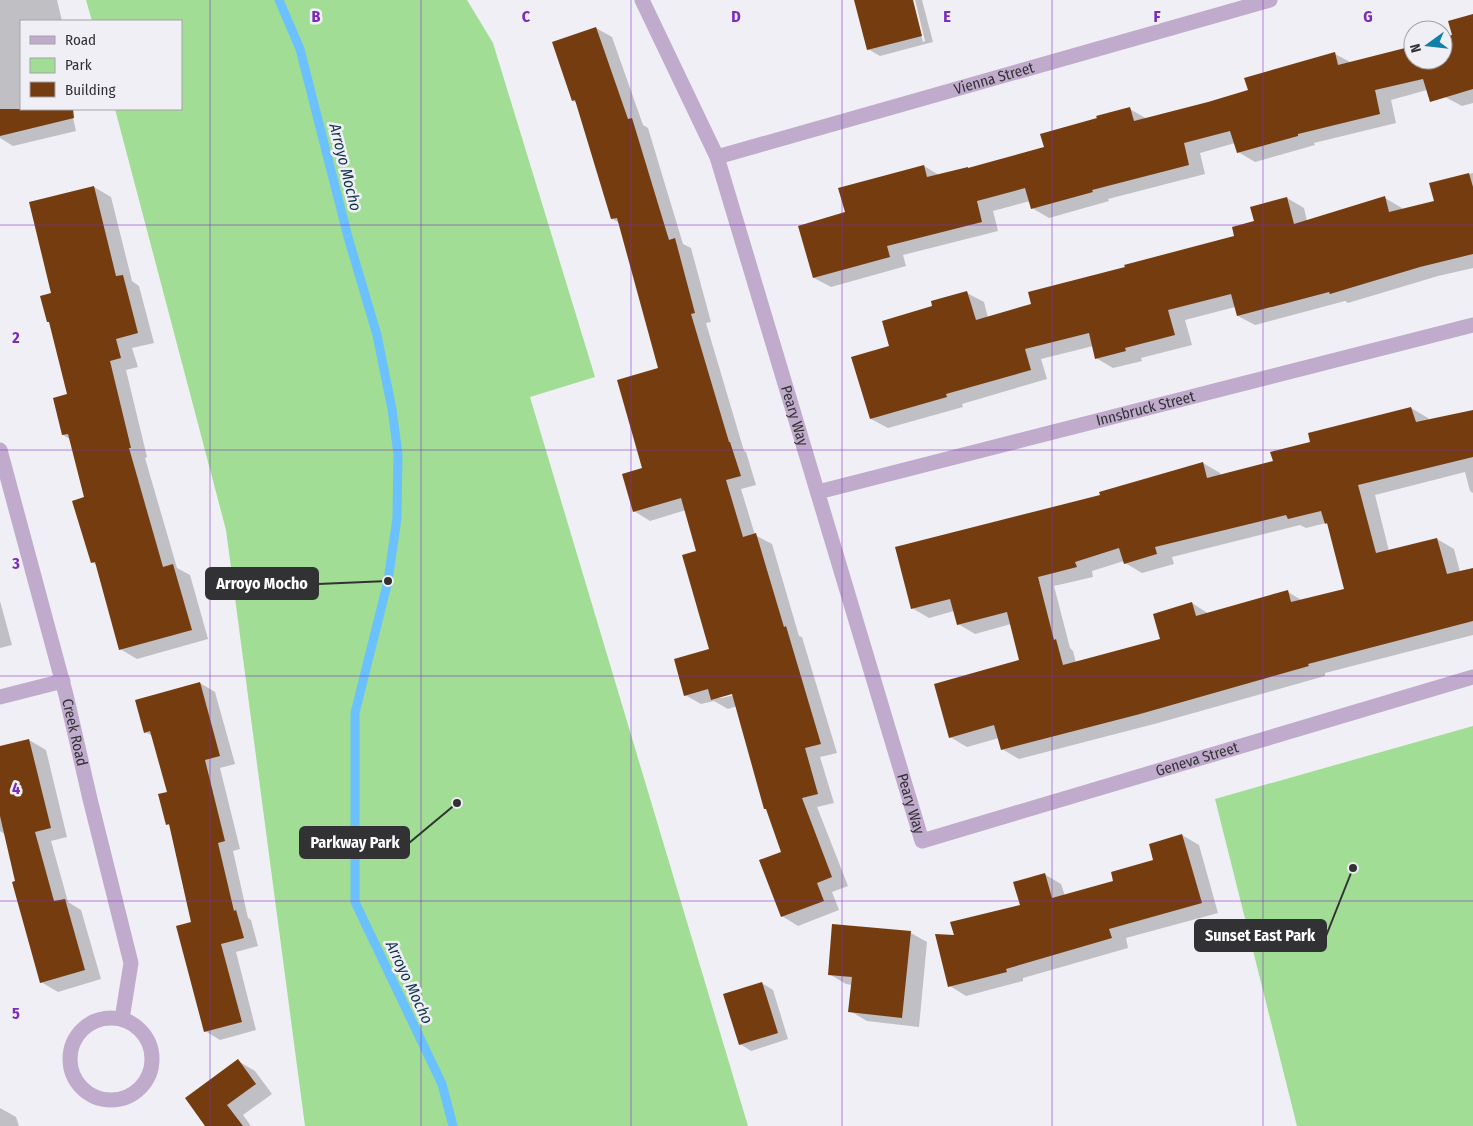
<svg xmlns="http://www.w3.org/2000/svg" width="1473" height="1126" font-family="'Fira Sans Condensed',sans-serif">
  <rect width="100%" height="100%" fill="#f0eff5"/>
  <path fill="#a1dd94" d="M86 0H467L493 43 595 377 530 397 748 1126H305L226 530 115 109H181V21H92Z
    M1473 726V1126H1297L1215 799Z"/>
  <path fill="#0003" fill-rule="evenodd" d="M0 0H57L62 21H21V109H71L76 131 13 146 0 138Z
    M856 0H912L923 42 925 41 915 0H922L933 42 880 56 868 49Z
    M1473 15V103L1462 106 1445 97 1441 86 1391 100 1396 123 1314 143 1315 145 1255 162 1238 152 1235 143 1200 153 1205 174 1108 199 1109 201 1049 218 1032 208 1030 201 993 211 998 231 903 255 906 266 831 287 814 278 846 213 924 166 939 175 969 169 1045 148 1130 109 1147 119 1250 91 1335 54 1352 63 1413 47V60H1443V38L1453 35Z
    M596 28 612 37 643 125 648 128 683 244 691 248 711 322 706 323 744 451 746 452 756 485 741 489 755 535 772 544 799 636 802 637 837 753 820 757 834 803 817 807 848 886 832 892 839 910 798 926 782 916 783 853 737 706 728 709 714 701 701 704 685 695 710 649 697 551 686 510 650 521 634 511 644 468 660 369 620 223 612 219 577 103 573 101ZM738 691V694L722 698H716Z
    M1473 173V268L1438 276 1348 303 1345 301 1255 325 1238 316 1235 307 1185 320 1192 345 1141 358 1142 361 1113 368 1096 358 1093 346 1041 359 1047 379 962 404 963 407 888 428 871 419 891 347 933 307 967 293 984 302 988 318 1032 305 1236 237 1287 198 1304 208 1307 221 1385 198 1402 208V210L1436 202 1431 184Z
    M94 187 111 197 132 281 139 286 154 343 132 348 138 367 126 370 147 457 145 458 177 568 190 575 208 639 137 659 120 649 97 565 92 562 86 498 70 439 63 435 68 395 52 294Z
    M1411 408 1428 418 1429 420 1473 411V493L1470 491 1465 472 1375 495 1389 551 1437 539 1454 549 1460 572 1473 569V635L1325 673V676L1158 723 1019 759 1002 749 999 738 967 747 950 737 1021 661 1011 624 975 634 958 624 954 611 929 618 912 608 1102 496 1203 463 1220 473 1221 476 1274 462 1312 443ZM1326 523 1329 525 1345 590 1303 601 1288 592 1209 614 1192 603 1162 640 1076 663 1073 651 1070 648 1054 586 1093 577 1092 571 1124 561 1125 563 1142 573 1174 564 1172 557 1300 525 1306 528Z
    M0 601 12 645 0 648Z
    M200 683 215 692 235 764 220 768 240 849 233 851 248 918 251 920 258 946 236 952 256 1030 220 1040 205 1031 193 923 170 826 167 824 169 793 153 736 145 732Z
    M29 740 46 750 67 837 51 841 68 902 81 910 101 979 58 992 41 982 6 835 0 831V748Z
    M1182 835 1199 845 1218 913 1126 938 1128 948 1023 978V981L966 996 950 986 955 937 1021 906 1044 874 1061 884 1065 896 1115 882 1155 861Z
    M911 933 927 942 919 1027 867 1021 850 1011 852 985 846 984 829 974Z
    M762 983 773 990 788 1039 751 1051 740 1044Z
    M238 1061 255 1071 272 1094 243 1115 251 1126H207Z
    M0 1108 16 1117 19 1126H0Z"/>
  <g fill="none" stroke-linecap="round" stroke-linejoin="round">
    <path stroke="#6bc1fd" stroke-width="9" d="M279 0 300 49 348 237 377 335 392 409 398 454 397 518 388 581 355 713V902L442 1084 453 1126"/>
  </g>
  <path fill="#753c10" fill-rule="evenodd" d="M854 0H913L922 36 867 50Z
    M1473 14V89L1430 102 1423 79 1375 90 1380 114 1298 134V136L1237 153 1230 131 1184 143 1189 165 1092 190 1093 192 1031 209 1025 188 977 201 982 222 887 246 890 257 813 278 798 226 845 212 838 188 924 165 927 177 968 167V168L1044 147 1040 134 1097 118 1096 116 1130 107 1134 121 1208 102 1248 90 1244 78 1335 52 1338 65 1413 46V60H1443V37L1452 35 1448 21Z
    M596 27 628 119 632 118 669 240 675 238 695 313 691 314 729 442H730L741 476 726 480 743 537 756 533 784 627 786 626 821 744 805 748 818 794 802 798 832 877 817 883 824 901 781 917 759 860 781 852 766 809H764L732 694 711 700 708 689 684 696 674 659 709 649 682 555 696 551 681 498 633 512 622 474 642 468 617 380 658 368 617 218 611 219 575 100 572 101 552 42Z
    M0 109H73L74 118 0 136Z
    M1469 173 1473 187V254L1420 267 1330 294 1329 292 1237 316 1231 294 1168 310 1175 335 1125 348 1126 351 1095 359 1089 333 1025 349 1031 370 946 394 947 397 870 419 851 357 889 346 882 321 932 306 931 301 967 291 976 320 1031 304 1028 292 1125 267 1124 265 1234 236 1232 227 1254 221 1250 207 1287 197 1294 224 1385 196 1389 212 1434 201 1429 183Z
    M94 186 116 276 123 275 138 333 116 339 121 358 110 361 131 448H129L163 567 173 564 192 630 119 650 95 562 91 563 72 501 84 497 68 434 62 435 53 398 67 394 49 322H47L40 296 51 293 29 202Z
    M1411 407 1416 422 1473 410V457L1358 485 1376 553 1437 538 1447 574 1473 568V621L1308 664 1309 666 1140 714 1001 750 994 725 949 738 934 684 1019 660 1007 612 957 625 950 599 911 609 895 547 1100 495 1099 492 1203 462 1207 478 1273 461 1270 452 1310 442 1308 433ZM1321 511 1325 524 1327 523 1344 589 1291 602 1288 590 1196 616 1192 602 1153 614 1160 639 1063 665 1056 639 1054 640 1038 577 1077 567 1075 562 1119 548 1124 564 1157 554 1155 547 1286 515 1288 519Z
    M200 682 220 756 205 760 225 841 218 843 234 911 236 910 244 938 221 944 242 1022 204 1032 176 926 191 922 169 824 166 825 158 794 167 792 150 731 144 733 135 700Z
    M29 739 51 828 35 832 54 901 65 899 85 970 40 983 12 882 15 881 0 816V746Z
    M1182 834 1202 903 1109 929 1112 938 1006 969 1007 972 948 987 935 934 954 935 950 922 1020 905 1013 882 1045 873 1052 898 1113 881 1111 872 1153 860 1149 844Z
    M832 924 911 931 902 1018 848 1012 852 977 828 975Z
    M762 982 778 1033 739 1045 723 994Z
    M238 1059 256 1084 227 1105 243 1126H205L185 1098Z"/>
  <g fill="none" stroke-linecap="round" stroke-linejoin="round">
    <g stroke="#c1abcd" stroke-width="15">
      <path id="s1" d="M642 0 717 157 922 841 1473 677"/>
      <path id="s2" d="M717 157 1270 0"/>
      <path id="s3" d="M0 450 66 695 90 799 131 963 122 1019"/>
      <path id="s4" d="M818 492 1473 325"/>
      <path d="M0 697 63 681"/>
      <circle cx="111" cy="1059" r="41"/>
    </g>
  </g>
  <path fill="none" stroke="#7b2cbf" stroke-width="1" stroke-opacity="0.55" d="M210 0V1126M421 0V1126M631 0V1126M842 0V1126M1052 0V1126M1263 0V1126M0 225H1473M0 450H1473M0 676H1473M0 901H1473"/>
  <g text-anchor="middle" stroke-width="5" stroke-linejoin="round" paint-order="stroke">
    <g font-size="15" fill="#323234" stroke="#f0eff5">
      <text dy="5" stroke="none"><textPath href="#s2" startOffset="288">Vienna Street</textPath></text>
      <text dy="5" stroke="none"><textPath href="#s4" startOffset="338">Innsbruck Street</textPath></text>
      <text dy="5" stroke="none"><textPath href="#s1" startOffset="444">Peary Way</textPath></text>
      <text dy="5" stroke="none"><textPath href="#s3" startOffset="292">Creek Road</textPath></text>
      <text dy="5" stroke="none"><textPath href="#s1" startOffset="1175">Geneva Street</textPath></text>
      <text dy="5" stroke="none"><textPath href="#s1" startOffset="849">Peary Way</textPath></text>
    </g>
    <g font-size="16" font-style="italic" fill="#10364e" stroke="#f0eff5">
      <text transform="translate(346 167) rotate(76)" y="6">Arroyo Mocho</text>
      <text transform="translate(410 982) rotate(65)" y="6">Arroyo Mocho</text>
    </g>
  </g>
  <g font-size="16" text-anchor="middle" font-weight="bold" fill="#7b2cbf" stroke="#f0eff5" stroke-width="5" stroke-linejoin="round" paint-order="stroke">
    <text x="316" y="22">B</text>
    <text x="526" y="22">C</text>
    <text x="736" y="22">D</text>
    <text x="947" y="22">E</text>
    <text x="1157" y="22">F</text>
    <text x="1368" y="22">G</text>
    <text x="16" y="343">2</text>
    <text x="16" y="569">3</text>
    <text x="16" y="794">4</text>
    <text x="16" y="1019">5</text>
  </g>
  <path fill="none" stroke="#323234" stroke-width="2" d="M388 581L318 584M457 803L409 843M1353 868L1326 936"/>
  <g fill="#323234" stroke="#f0eff5" stroke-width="2">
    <circle cx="388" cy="581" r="5"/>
    <circle cx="457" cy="803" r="5"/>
    <circle cx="1353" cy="868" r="5"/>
  </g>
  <g fill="#323234" stroke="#323234" stroke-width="2">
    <rect x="206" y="568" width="112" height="31" rx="5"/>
    <rect x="300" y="827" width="109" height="31" rx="5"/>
    <rect x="1195" y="920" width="131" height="31" rx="5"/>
  </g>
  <g font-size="16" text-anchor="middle" font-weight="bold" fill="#fff">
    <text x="262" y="589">Arroyo Mocho</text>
    <text x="355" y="848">Parkway Park</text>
    <text x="1260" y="941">Sunset East Park</text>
  </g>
  <rect x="20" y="20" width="162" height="90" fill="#f0eff5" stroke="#a4a3a8"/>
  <rect x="30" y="36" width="25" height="8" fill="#c1abcd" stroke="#a4a3a8"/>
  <text x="65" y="45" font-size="15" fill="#323234">Road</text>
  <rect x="30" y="58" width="25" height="15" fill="#a1dd94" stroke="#a4a3a8"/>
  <text x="65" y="70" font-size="15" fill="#323234">Park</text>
  <rect x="30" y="82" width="25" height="15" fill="#753c10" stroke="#a4a3a8"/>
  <text x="65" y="95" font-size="15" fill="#323234">Building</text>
  <g transform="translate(1428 45) rotate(255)"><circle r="24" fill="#f0eff5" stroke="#a4a3a8"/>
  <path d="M0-4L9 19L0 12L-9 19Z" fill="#1081a8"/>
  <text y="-8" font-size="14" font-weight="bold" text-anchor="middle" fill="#323234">N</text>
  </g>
</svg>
